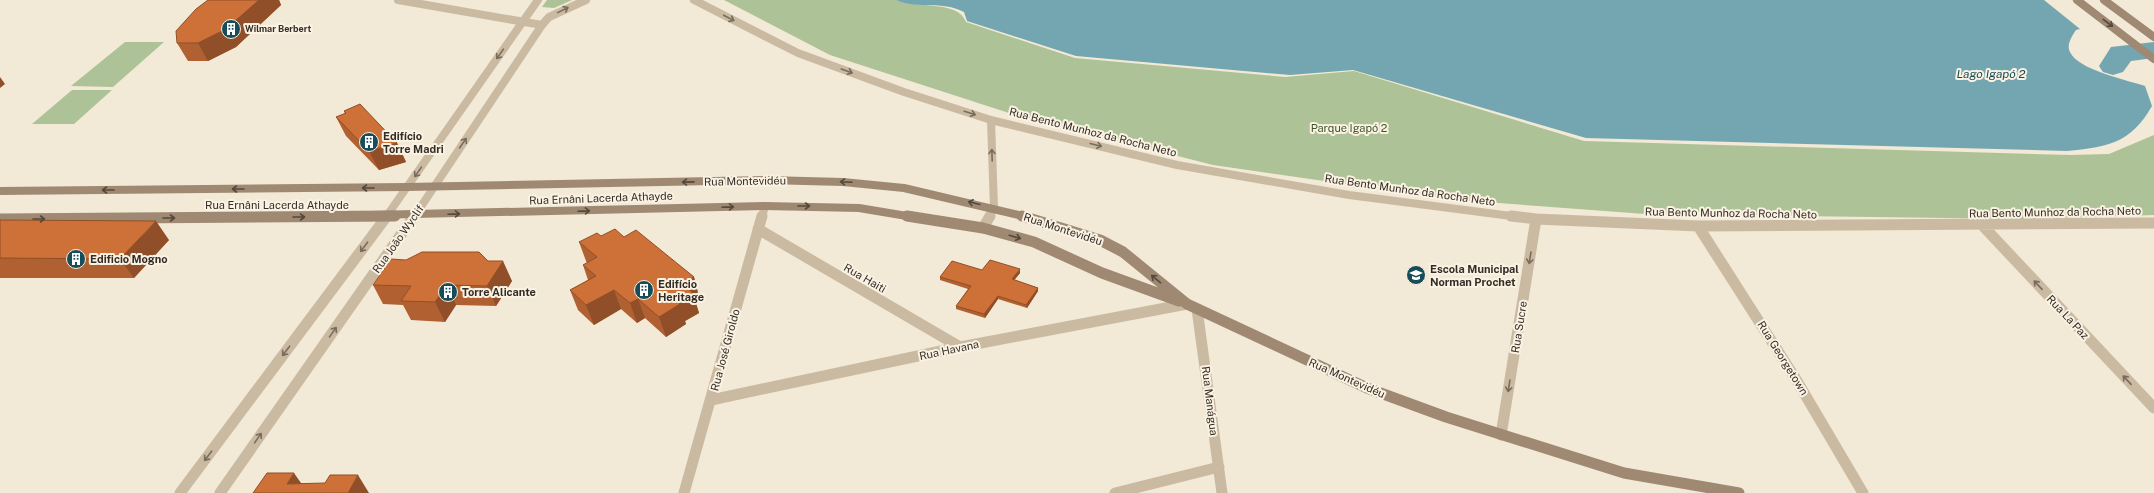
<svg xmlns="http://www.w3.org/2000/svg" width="2154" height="493" font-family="'Public Sans',sans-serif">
  <rect width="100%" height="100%" fill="#f2e9d6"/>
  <path fill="#adc296" d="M547 0H572L554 8 542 7Z
    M724 0H896C918 9 958 0 966 22L1075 58 1285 77 1354 71 1584 141 2071 155 2109 154 2154 135V215L2023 219 1645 214 1458 200 1213 165 1009 113 830 55Z
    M125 42H164L113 87 71 86Z
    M72 90H112L74 124H32Z"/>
  <path fill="#74a6b1" d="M896 0H2044L2080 29 2076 30C2072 36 2066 45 2070 52 2078 70 2127 80 2145 86L2152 106C2131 143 2108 147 2067 151L1586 138 1353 70 1290 75 1076 56 967 21 964 12C941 0 919 10 896 0Z"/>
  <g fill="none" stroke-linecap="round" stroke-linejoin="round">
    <path fill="#74a6b1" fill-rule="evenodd" d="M2154 42V58L2131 61 2123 72 2113 75 2103 72 2099 66 2111 47Z"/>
    <path stroke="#cbbaa2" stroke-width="8" d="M398 0 542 25
      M694 0 798 53 904 92 991 120 1177 165 1349 195 1519 217
      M386 217 538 0
      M414 217 542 25 549 17 586 0
      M762 217 765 206
      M989 217 994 208 991 120"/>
    <path stroke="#cbbaa2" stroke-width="11" d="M1511 216 1536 219 1698 226 2154 223
      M1698 226 1797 381 1863 493
      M1983 226 2154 408
      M983 228 990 216
      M758 229 960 347
      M1197 309 1222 493
      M711 400 960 347 1187 304
      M1501 435 1536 219
      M180 493 387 216
      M220 493 414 216
      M684 493 762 216
      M1115 493 1219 467"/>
    <path stroke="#9f8973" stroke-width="8" d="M2077 0 2154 59
      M2104 0 2154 37
      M0 191 407 187 767 180 843 182 904 188 1027 217
      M286 217 765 206 859 208 913 217"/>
    <path stroke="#9f8973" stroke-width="11" d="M907 216 983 228 1034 242 1102 273 1179 301
      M1022 216 1100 240 1123 252 1187 304 1367 388 1446 417 1624 473 1739 493
      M0 219 395 216"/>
  </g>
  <path fill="#b16131" d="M208 0H279L281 5 236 47 208 61H188L177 43Z
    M344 111 397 143 406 162 379 170 346 136 336 117 345 114Z
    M0 220 169 240 134 278H0Z
    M601 236 624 237 694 277 699 297 695 300 699 313 685 321 686 324 666 337 645 318 637 323 621 309 594 325 578 310 570 290 588 280 583 265 587 263 586 261 579 242Z
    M488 261 512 281 496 306 456 305 445 322 411 320 403 305 383 304 373 285Z
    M982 270 1020 273 1014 280 1038 288V291L1027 308 998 299 985 318 956 309V306L968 289 940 280V277Z"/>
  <path fill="#904f28" d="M259 0H279L281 5 236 47 208 61 198 43Z
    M0 77 5 84 0 88Z
    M397 143 406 162 379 170 369 151Z
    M156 221 169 240 134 278 120 259Z
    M503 261 512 281 496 306 487 286Z
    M1020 269V273L1012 283V279Z
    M694 277 699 297 695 300 699 313 685 321 686 324 666 337 659 317 678 302 682 284Z
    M447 285 456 305 445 322 435 302Z
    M1038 288V291L1027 308 1026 305Z
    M614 290 621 309 594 325 586 305Z
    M998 296V299L985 318 984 314Z
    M638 299 645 318 637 323 630 303Z
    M294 473 308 493 287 484Z
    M358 475 369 493H348Z"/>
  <path fill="#ce7139" stroke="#904f28" d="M208 0H259L226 29 198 43H177L176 31 196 9Z
    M360 104 397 143 369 151 336 117 346 113 344 111Z
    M0 220 156 221 120 259 0 258Z
    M615 229 624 237 636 230 694 277 682 284 693 293 678 302 680 304 659 317 638 299 630 303 614 290 586 305 570 290 596 276 583 265 597 257 579 242 597 233 601 236Z
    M422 252H479L488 261H503L487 286 447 285 435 302 401 301 411 286 373 285 391 259 406 260Z
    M990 260 1020 269 1012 279 1038 288 1026 305 998 296 984 314 956 306 971 286 940 277 952 261 982 270Z
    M267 473H294L287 484 325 483 330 475H358L348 493H253Z"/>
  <defs><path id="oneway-shaft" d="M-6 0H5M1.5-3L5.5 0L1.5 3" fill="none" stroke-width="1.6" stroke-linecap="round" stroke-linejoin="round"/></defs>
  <g stroke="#786c5d">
    <use href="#oneway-shaft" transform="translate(563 10) rotate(-26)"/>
    <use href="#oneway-shaft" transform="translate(729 18) rotate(28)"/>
    <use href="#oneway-shaft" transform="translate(500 54) rotate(125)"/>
    <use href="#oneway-shaft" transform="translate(847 71) rotate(20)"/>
    <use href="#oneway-shaft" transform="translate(970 113) rotate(18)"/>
    <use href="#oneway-shaft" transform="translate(463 143) rotate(-56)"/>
    <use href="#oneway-shaft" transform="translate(1096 145) rotate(14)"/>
    <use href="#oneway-shaft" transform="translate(992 155) rotate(-92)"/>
    <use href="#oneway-shaft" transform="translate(418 172) rotate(125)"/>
    <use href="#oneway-shaft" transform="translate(364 247) rotate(127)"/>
    <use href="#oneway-shaft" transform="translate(1530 258) rotate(99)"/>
    <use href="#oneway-shaft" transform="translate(2038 285) rotate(-133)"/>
    <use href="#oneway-shaft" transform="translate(333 332) rotate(-55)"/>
    <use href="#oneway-shaft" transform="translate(286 351) rotate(127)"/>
    <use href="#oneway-shaft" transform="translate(2127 380) rotate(-133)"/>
    <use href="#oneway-shaft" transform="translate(1509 386) rotate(99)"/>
    <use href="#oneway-shaft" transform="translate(258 438) rotate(-55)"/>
    <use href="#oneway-shaft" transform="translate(208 456) rotate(127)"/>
  </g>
  <g stroke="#55483c">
    <use href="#oneway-shaft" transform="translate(2108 23) rotate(37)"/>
    <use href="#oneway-shaft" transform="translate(688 182) rotate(179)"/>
    <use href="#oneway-shaft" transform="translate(846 182) rotate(-177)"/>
    <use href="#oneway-shaft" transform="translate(368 188) rotate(180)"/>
    <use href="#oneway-shaft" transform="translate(238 189) rotate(180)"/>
    <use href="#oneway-shaft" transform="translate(108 190) rotate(180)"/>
    <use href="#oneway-shaft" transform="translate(974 203) rotate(-166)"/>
    <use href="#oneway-shaft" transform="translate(804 206)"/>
    <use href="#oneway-shaft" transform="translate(728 207) rotate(-2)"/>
    <use href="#oneway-shaft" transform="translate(584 211) rotate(-2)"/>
    <use href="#oneway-shaft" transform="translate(454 214) rotate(-2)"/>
    <use href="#oneway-shaft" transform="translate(299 217)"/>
    <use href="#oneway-shaft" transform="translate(169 218)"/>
    <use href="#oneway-shaft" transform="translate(39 219)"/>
    <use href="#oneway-shaft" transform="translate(1015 237) rotate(16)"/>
    <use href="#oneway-shaft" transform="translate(1156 279) rotate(-141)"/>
  </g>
  <defs>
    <g id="building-disc" transform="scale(1)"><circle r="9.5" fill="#184c59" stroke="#faf2e3"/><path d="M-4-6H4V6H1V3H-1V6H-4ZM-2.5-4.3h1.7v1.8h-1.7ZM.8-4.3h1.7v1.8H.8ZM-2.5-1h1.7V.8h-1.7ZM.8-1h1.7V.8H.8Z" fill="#fff"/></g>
    <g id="school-disc" transform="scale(1)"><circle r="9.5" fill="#184c59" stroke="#faf2e3"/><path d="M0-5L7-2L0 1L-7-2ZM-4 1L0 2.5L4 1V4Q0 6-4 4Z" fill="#fff"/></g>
  </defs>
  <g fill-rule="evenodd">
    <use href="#building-disc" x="231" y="29"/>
    <use href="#building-disc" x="369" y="142"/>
    <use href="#building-disc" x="76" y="259"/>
    <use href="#school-disc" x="1416" y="275"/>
    <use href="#building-disc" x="644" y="290"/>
    <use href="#building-disc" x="448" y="292"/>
  </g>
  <g text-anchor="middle" stroke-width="4" stroke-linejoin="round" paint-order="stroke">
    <g font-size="9" font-weight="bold" fill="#352c25" stroke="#faf2e3" text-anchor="start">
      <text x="245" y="32">Wilmar Berbert</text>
    </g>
    <g font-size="11" fill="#3e5527" stroke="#faf2e3">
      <text x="1349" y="132">Parque Igapó 2</text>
    </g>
    <g font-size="11" fill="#352c25" stroke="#faf2e3">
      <text transform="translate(1093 132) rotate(14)" y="4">Rua Bento Munhoz da Rocha Neto</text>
      <text transform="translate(745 181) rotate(-1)" y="4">Rua Montevidéu</text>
      <text transform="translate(1410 190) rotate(8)" y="4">Rua Bento Munhoz da Rocha Neto</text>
      <text transform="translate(601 198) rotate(-2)" y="4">Rua Ernâni Lacerda Athayde</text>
      <text x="277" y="209">Rua Ernâni Lacerda Athayde</text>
      <text transform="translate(2055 212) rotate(-1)" y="4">Rua Bento Munhoz da Rocha Neto</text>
      <text transform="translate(1731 213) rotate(1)" y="4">Rua Bento Munhoz da Rocha Neto</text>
      <text transform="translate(1063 229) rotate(18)" y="4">Rua Montevidéu</text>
      <text transform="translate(398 239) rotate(-55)" y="4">Rua João Wyclif</text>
      <text transform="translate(865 278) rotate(30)" y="4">Rua Haiti</text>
      <text transform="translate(2068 317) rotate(47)" y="4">Rua La Paz</text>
      <text transform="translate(1519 327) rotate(-81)" y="4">Rua Sucre</text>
      <text transform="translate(725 350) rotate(-75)" y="4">Rua José Giroldo</text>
      <text transform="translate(949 350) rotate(-12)" y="4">Rua Havana</text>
      <text transform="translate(1783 358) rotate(58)" y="4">Rua Georgetown</text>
      <text transform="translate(1347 378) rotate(24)" y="4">Rua Montevidéu</text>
      <text transform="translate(1210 401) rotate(83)" y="4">Rua Manágua</text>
    </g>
    <g font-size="11" font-weight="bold" fill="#352c25" stroke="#faf2e3" text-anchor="start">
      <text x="383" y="140">Edifício<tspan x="383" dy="13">Torre Madri</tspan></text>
      <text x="90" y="263">Edificio Mogno</text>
      <text x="1430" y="273">Escola Municipal<tspan x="1430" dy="13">Norman Prochet</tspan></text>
      <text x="658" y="288">Edifício<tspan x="658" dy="13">Heritage</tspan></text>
      <text x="462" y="296">Torre Alicante</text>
    </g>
    <g font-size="12" font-style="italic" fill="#184c59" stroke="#faf2e3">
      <text x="1991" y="78">Lago Igapó 2</text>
    </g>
  </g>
</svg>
